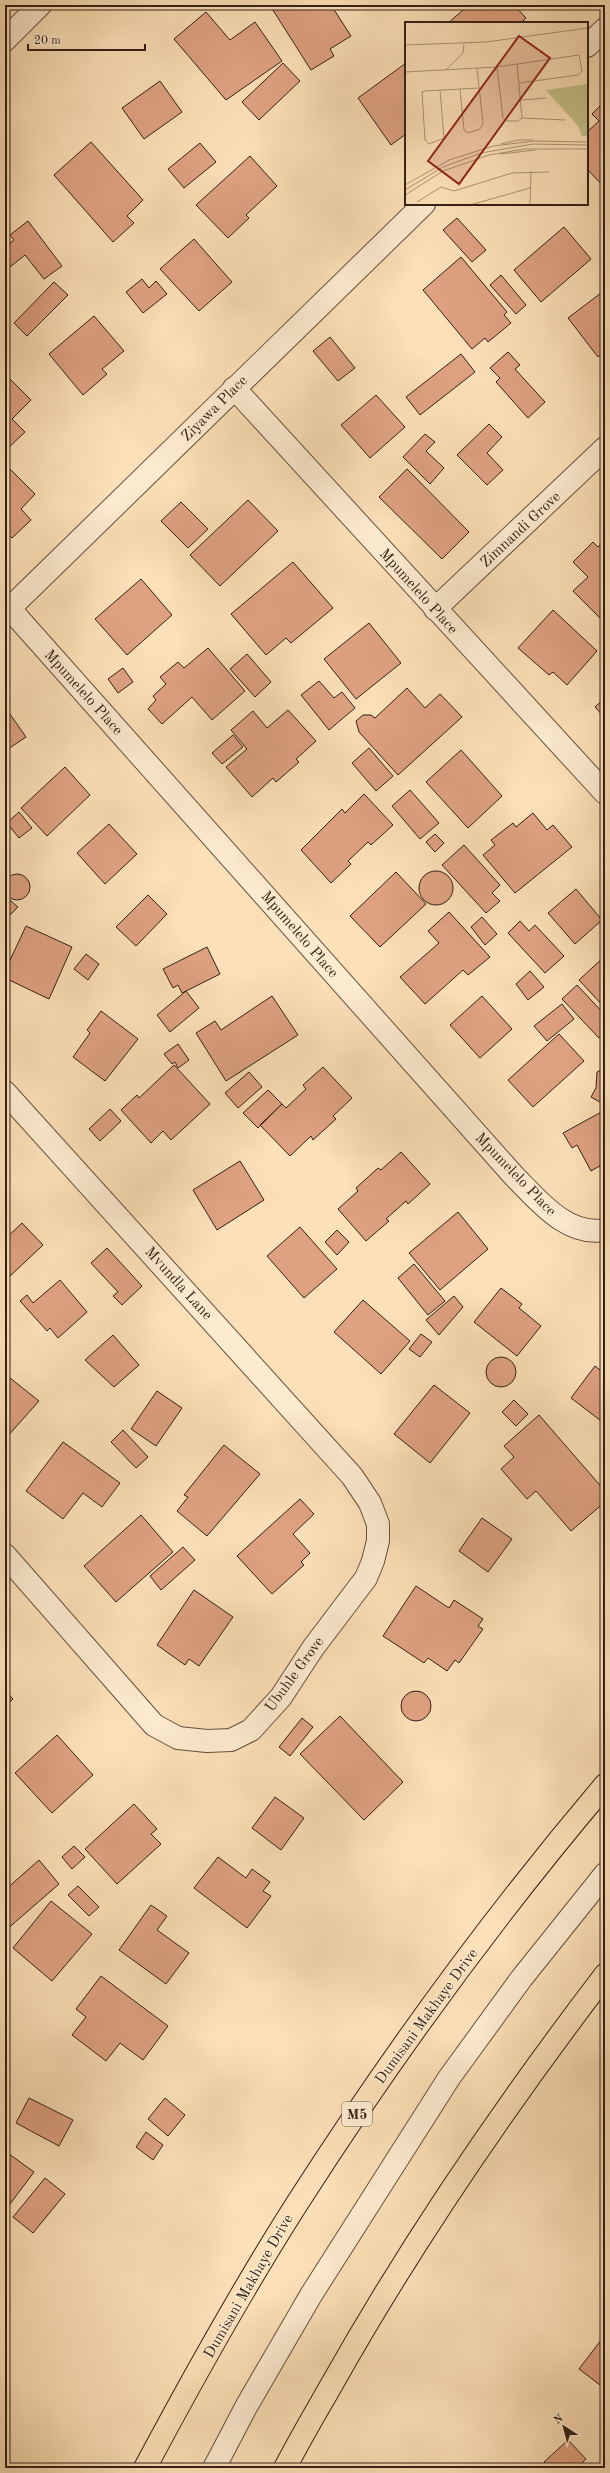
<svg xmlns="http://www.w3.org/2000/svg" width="610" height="2473" font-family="'Old Standard TT',serif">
  <rect width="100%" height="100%" fill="#fce0b7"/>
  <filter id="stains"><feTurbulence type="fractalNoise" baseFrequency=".005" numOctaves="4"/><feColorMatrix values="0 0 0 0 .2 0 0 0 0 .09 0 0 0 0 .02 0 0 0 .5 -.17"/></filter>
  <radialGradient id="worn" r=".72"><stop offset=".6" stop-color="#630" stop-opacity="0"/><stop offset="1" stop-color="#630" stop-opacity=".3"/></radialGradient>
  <path fill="#dfa281" stroke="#332016" d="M274 5H331L351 36 330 49 334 56 311 70 271 7Z
    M469 5H514L526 18 521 23H448Z
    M206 12 230 40 255 22 282 61 226 100 174 39Z
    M283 63 300 81 259 120 242 102Z
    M406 63V134L391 145 358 98Z
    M160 81 182 112 144 139 122 108Z
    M605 101V186L604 187 587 169V132L599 121 592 114Z
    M91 142 143 200 127 216 134 223 113 242 54 175Z
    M200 143 216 162 184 188 168 169Z
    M250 156 277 186 246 215 249 218 228 238 196 205Z
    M457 218 486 250 472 262 443 230Z
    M28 221 62 266 44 279 25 255 5 271V247L14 240 10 235Z
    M564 227 591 259 541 302 514 270Z
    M194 239 232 282 199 311 160 269Z
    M461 257 507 312 504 315 511 323 488 342 485 338 472 349 423 290Z
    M501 275 526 305 516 314 490 285Z
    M142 279 149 288 156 281 167 294 143 313 126 292Z
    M54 282 68 295 27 336 14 323Z
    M605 290V351L598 357 568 318Z
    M94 316 124 351 102 369 107 374 83 395 49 354Z
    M330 337 355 368 338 381 313 351Z
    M508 352 520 365 515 369 545 402 528 418 496 382 500 378 490 368Z
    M461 354 475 372 420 415 406 397Z
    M5 374 31 400 12 419 25 432 5 451Z
    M376 395 405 427 370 458 341 425Z
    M489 424 502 437 487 453 503 470 487 485 457 455Z
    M425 434 435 442 426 451 444 468 430 484 403 457Z
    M5 464 35 494 21 509 31 520 12 538 5 531Z
    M407 469 469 532 442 559 379 497Z
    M248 500 278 531 220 586 190 555Z
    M181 502 208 529 188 548 161 521Z
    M605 540V623L573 591 588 577 573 562 593 542 598 547Z
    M293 562 333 608 291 643 286 638 266 655 231 614Z
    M141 579 172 615 127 655 95 619Z
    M553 610 597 651 567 685 553 672 549 675 518 648Z
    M369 623 401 663 356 699 324 659Z
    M208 648 245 691 212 720 192 697 162 724 148 709 156 700 153 696 166 684 160 677 178 662 184 668Z
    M247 654 271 682 255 697 230 669Z
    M123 668 133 682 118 693 108 679Z
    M319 681 334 698 342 692 355 708 329 730 301 695Z
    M407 688 425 708 440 694 462 717 398 775 359 732 356 721 363 715H371L375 718Z
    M605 698V718L595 707Z
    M5 707 26 737 5 751Z
    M288 710 316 741 296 759 299 762 276 782 273 778 252 797 226 767 247 749 231 730 253 711 267 728Z
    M233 735 243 747 222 764 212 753Z
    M369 748 393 776 376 791 352 763Z
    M461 750 502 796 468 828 426 782Z
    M65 767 90 795 47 836 21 808Z
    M410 790 439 823 420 839 392 806Z
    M364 794 393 825 371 845 368 842 348 861 351 864 331 883 301 850 342 809 345 813Z
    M19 812 32 828 19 838 7 823Z
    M533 813 547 830 553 825 572 847 515 893 483 855 495 845 491 840 513 823 516 827Z
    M109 824 137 854 105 884 77 853Z
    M435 834 444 843 435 852 426 842Z
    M464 845 500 885 492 893 500 901 486 913 442 865Z
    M419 888a17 17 0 1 1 34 0a17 17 0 1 1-34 0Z
    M396 872 426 904 380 947 350 916Z
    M4 887a13 13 0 1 1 26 0a13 13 0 1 1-26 0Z
    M576 889 602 920 575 944 548 913Z
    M148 895 167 914 136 946 116 927Z
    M5 896 18 907 5 920Z
    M449 912 490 957 468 975 463 970 425 1004 400 977 439 943 428 931Z
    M482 917 497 934 485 945 471 927Z
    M520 921 529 931 535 925 564 956 545 973 508 933Z
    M26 926 72 947 49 999 5 978V971Z
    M207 947 220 974 182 993 178 985 173 988 163 969Z
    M86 954 99 964 88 980 74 969Z
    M605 956V1008L579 980Z
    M530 971 544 987 528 1000 516 984Z
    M577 985 605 1015V1032L599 1038 562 999Z
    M186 991 199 1008 170 1032 157 1015Z
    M272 996 298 1035 226 1081 196 1033 215 1021 221 1030Z
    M482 996 512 1029 480 1058 450 1025Z
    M562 1004 574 1019 547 1041 534 1026Z
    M101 1011 138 1039 105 1081 73 1057 90 1033 87 1030Z
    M559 1034 584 1061 533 1107 508 1080Z
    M178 1044 189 1060 178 1068 175 1062 172 1064 164 1054Z
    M174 1065 210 1104 171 1140 163 1131 151 1143 121 1110 137 1095 139 1098Z
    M323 1067 352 1098 333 1116 336 1119 313 1140 311 1136 290 1156 260 1125 282 1104 286 1108 306 1089 303 1085Z
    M605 1068V1105L591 1097 596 1088 597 1072Z
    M249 1072 262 1087 238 1108 225 1093Z
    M268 1090 282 1104 258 1128 243 1113Z
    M110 1109 121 1121 100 1141 89 1129Z
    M605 1110V1163L591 1171 577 1145 572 1148 563 1133Z
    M401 1152 430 1184 408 1204 406 1201 386 1219 389 1221 366 1241 338 1209 358 1191 356 1188 378 1168 381 1170Z
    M240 1161 264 1200 217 1230 193 1190Z
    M458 1212 488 1249 440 1290 409 1253Z
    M22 1223 43 1245 9 1277 5 1273V1239Z
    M300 1227 337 1269 304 1298 267 1256Z
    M337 1230 349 1242 337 1255 325 1242Z
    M107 1248 142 1286 122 1305 113 1296 118 1292 91 1263Z
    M414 1264 445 1301 428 1315 398 1278Z
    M60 1280 87 1312 58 1338 50 1328 47 1331 20 1301 27 1295 33 1303Z
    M501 1288 522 1304 519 1308 541 1326 517 1356 474 1322Z
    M454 1296 463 1307 439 1335 426 1320Z
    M363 1300 410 1341 381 1374 334 1332Z
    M421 1334 432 1342 420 1357 409 1349Z
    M113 1335 139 1365 114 1387 85 1360Z
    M486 1372a15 15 0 1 1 30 0a15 15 0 1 1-30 0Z
    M595 1366 605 1374V1424L571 1398Z
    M5 1374 39 1401 6 1438H5Z
    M434 1385 470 1413 430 1463 394 1434Z
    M157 1391 182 1408 156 1446 131 1429Z
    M514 1400 528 1414 516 1426 502 1412Z
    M539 1415 605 1491V1502L571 1531 536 1491 527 1499 501 1469 514 1457 504 1446Z
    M123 1430 148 1457 136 1468 111 1442Z
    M63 1442 120 1483 102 1507 83 1493 63 1519 26 1491Z
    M224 1445 260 1474 207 1536 177 1511 188 1497 184 1495Z
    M300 1499 314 1514 293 1534 310 1553 301 1562 304 1565 272 1594 237 1556Z
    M141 1515 173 1552 116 1602 84 1566Z
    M482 1518 512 1539 488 1572 459 1551Z
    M183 1547 195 1560 161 1590 150 1576Z
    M416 1586 449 1608 454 1600 483 1619 478 1626 483 1629 459 1663 455 1660 447 1671 428 1658 424 1663 383 1636Z
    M194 1590 233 1617 199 1666 189 1659 185 1665 157 1645Z
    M5 1690 13 1699 5 1707Z
    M401 1706a15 15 0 1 1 30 0a15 15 0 1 1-30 0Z
    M340 1716 403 1782 364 1820 300 1754Z
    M302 1718 313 1727 290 1756 279 1747Z
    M57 1735 93 1775 52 1813 15 1773Z
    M275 1797 304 1818 281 1850 252 1828Z
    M134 1804 157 1829 151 1834 161 1844 117 1884 85 1849Z
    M74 1846 85 1857 72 1869 62 1857Z
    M218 1857 246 1878 252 1869 270 1882 263 1891 271 1896 247 1928 194 1888Z
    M39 1860 59 1884 5 1931V1890Z
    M78 1886 99 1907 89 1916 68 1895Z
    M51 1901 92 1934 52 1981 13 1948Z
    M151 1905 167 1916 157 1930 189 1953 166 1984 119 1950Z
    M101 1976 168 2026 143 2060 120 2043 106 2061 72 2035 86 2017 76 2009Z
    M29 2098 73 2120 59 2146 16 2123Z
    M165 2098 185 2115 168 2136 148 2119Z
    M146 2132 163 2145 153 2160 136 2147Z
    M5 2151 34 2172 10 2204 5 2200Z
    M45 2178 65 2194 33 2233 13 2217Z
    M605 2335V2379L600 2385 579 2369Z
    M568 2440 586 2459 577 2468H549L544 2462Z"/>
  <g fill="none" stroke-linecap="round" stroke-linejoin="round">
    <g stroke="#65503e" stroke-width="24">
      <path id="minor" d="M5 40 40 5
        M587 46 605 29
        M234 388 605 793
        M10 609 514 1176C538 1200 567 1237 605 1230
        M435 609 605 448
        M5 613 424 204
        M5 1092 352 1476 370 1503 378 1524V1541L373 1561 366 1578 313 1648 281 1697 251 1730 231 1740 207 1741 178 1738 154 1725 5 1555
        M214 2468 246 2407 311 2295 449 2078 521 1979 605 1874"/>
    </g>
    <g stroke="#332016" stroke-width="24">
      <path id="major" d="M145 2468C193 2378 243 2288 298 2202 391 2057 494 1916 605 1785
        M285 2468C300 2439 316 2412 332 2384 413 2240 505 2106 605 1975"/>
    </g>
    <use href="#minor" stroke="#fdebd0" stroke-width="22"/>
    <use href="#major" stroke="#fce0b7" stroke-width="22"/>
  </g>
  <g text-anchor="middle" stroke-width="3" stroke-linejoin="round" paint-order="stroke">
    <rect fill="#fdebd0" stroke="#705d4e" stroke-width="1" x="342" y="2102" width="30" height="24" rx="3"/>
    <g font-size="14" font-weight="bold" fill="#332016">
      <text x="357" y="2119">M5</text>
    </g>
    <g font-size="15" fill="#332016" stroke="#fdebd0">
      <text transform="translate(214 408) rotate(-45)" y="5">Ziyawa Place</text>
      <text transform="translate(520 529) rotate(-43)" y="5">Zimnandi Grove</text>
      <text transform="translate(419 591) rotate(48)" y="5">Mpumelelo Place</text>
      <text transform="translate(84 692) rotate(48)" y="5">Mpumelelo Place</text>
      <text transform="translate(300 934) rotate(49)" y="5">Mpumelelo Place</text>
      <text transform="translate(516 1174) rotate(46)" y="5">Mpumelelo Place</text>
      <text transform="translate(179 1283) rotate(48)" y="5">Mvundla Lane</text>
      <text transform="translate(294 1674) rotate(-54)" y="5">Ubuhle Grove</text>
      <text transform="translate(426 2016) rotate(-54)" y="5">Dumisani Makhaye Drive</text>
      <text transform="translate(248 2286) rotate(-60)" y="5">Dumisani Makhaye Drive</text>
    </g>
  </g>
  <g transform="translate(405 22)">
    <rect width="183" height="183" fill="#fce0b7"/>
    <path d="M183 62V114H177L173 104 141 68Z" fill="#c4c18a"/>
    <path fill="none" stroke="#ac9377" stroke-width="1" d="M0 23 81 20 183 6M92 45 98 96 101 99H113L117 96 112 42M42 47 58 31 59 22M0 50 92 45 174 33 177 49 173 53 114 61M55 67 59 108 63 111 75 107 78 101 72 46M35 68 39 116 24 122 20 118 17 70 20 69 74 66M116 78 141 76M117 96 160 98M0 115V138M96 122 113 118H128M95 132 131 128M0 163 44 138 88 124 129 119 183 120M0 168 38 145 76 131 128 122 183 123M0 173 38 149 84 133 120 127H183M12 180 36 165 49 169 107 151 144 150M65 183 125 166M125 183 126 149"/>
    <path fill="#8f2418" fill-opacity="0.15" stroke="#8f2418" stroke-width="2" d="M114 14 145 36 54 162 23 139Z"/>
    <rect width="183" height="183" fill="none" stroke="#332016" stroke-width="2"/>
  </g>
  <rect width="610" height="2473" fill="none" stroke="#fce0b7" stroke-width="20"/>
  <rect x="6" y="6" width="598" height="2461" fill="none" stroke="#332016" stroke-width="2"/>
  <rect x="10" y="10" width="590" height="2453" fill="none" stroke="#332016"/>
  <g transform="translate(564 2427) rotate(324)" stroke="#fdebd0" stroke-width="3" paint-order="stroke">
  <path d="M0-3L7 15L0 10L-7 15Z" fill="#332016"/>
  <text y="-6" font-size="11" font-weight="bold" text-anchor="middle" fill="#332016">N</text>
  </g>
  <path d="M28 44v6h117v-6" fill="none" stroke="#332016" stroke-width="2"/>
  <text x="34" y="44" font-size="12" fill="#332016" stroke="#fdebd0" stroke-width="3" paint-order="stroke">20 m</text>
  <rect width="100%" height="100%" filter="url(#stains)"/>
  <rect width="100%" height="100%" fill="url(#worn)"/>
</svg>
